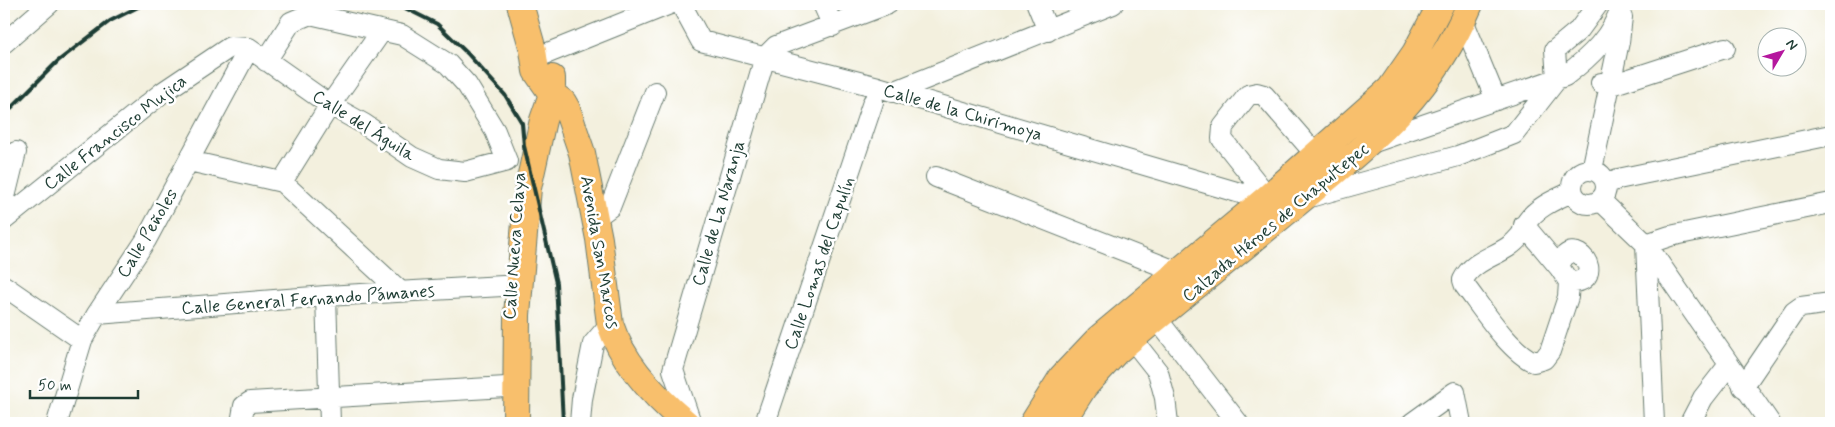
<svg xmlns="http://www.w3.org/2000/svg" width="1835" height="427" font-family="Mynerve,sans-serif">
  <rect width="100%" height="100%" fill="#fff"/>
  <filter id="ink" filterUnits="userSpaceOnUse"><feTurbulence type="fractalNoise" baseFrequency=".02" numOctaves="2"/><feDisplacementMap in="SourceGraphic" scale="10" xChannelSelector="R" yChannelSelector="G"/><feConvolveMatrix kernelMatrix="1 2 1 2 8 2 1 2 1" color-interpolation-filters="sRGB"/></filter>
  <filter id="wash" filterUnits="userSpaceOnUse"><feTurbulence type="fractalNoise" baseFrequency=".0096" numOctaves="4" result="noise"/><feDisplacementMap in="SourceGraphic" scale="20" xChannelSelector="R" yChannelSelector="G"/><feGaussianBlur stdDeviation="1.12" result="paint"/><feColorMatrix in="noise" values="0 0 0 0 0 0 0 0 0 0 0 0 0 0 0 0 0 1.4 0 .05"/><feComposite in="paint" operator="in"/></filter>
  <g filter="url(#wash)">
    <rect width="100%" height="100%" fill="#f3f0de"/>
  </g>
  <g filter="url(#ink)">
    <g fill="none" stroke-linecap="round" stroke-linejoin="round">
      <g stroke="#697c70" stroke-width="22">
        <path id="minor" d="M681 4 701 41 878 87 1264 200
          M823 4 833 26
          M1037 4 1048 31
          M1463 20 1496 100
          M4 43 49 4
          M543 55 670 4
          M1601 83 1611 85 1725 48
          M893 92 1113 4
          M1371 143 1565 76C1590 57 1613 36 1622 4
          M189 161 282 182 400 291
          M1572 187a17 17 0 1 1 34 0a17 17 0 1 1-34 0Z
          M1592 170 1619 42 1622 17
          M936 177 1178 272
          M282 182 330 105 381 32
          M1606 184 1618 179 1831 135
          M1268 197 1222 139 1223 127 1248 95 1257 93 1264 95 1317 156
          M1306 198 1458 156 1514 134 1557 79 1555 50 1579 30 1598 4
          M1600 200 1646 244 1770 423
          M4 201 16 152
          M595 218 610 207 655 92
          M4 220 163 92 230 47 249 48 330 105 364 124 412 157 439 169 465 172 507 161 495 131 467 85 448 64 402 35 310 14 291 22 266 61
          M1524 225 1559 267
          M1569 282C1612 283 1572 226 1559 267L1569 282 1568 297 1550 351 1544 359 1534 362C1509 351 1482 308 1465 286L1463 280C1474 257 1505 256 1520 236 1523 233 1523 228 1525 225 1534 208 1556 199 1572 192
          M4 286 82 340
          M326 296 330 423
          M97 314 326 296 520 285
          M1157 319 1238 423
          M1132 339 1158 372 1165 398 1168 423
          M1743 387 1794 312 1801 307 1831 303
          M57 423 82 340 97 314 146 240 249 48
          M241 423 244 406 250 402 506 387
          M580 423 582 399 593 344 610 324
          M691 423 673 370 765 57 776 46 888 4
          M765 423 873 102
          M1412 423 1455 392 1461 423
          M1654 423 1646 244 1670 236 1831 203
          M1690 423 1703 398 1728 366"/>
      </g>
      <g stroke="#697c70" stroke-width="28">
        <path id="major" d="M520 4 533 50 536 71 552 94 563 102 567 109 582 153 599 239 610 324C623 364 655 397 686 423
          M516 423 517 315 528 188 543 120 552 94V78
          M1033 423 1062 377 1099 338 1268 197 1390 89 1415 53 1441 4
          M1061 423 1084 387 1116 352C1175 302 1236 254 1295 205 1371 142 1430 98 1470 4"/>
      </g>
      <use href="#minor" stroke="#fff" stroke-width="20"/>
      <use href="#major" stroke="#f8bf6c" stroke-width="26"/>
      <path stroke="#1f3d34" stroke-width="4" d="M397 4 437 24 467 53 505 95 522 123 524 146 556 283 563 423
        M4 115 58 61 110 21 144 4"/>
    </g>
  </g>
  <g text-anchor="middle" stroke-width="5" stroke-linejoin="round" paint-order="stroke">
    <g font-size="18" fill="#1f3d34" stroke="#fff">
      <text transform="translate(963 112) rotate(16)" y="6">Calle de la Chirimoya</text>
      <text transform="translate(364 125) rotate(32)" y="6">Calle del Águila</text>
      <text transform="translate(115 132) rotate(-38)" y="6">Calle Francisco Mujica</text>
      <text transform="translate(718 213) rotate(-74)" y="6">Calle de La Naranja</text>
      <text transform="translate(1275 222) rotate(-40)" y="6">Calzada Héroes de Chapultepec</text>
      <text transform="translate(147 233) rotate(-59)" y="6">Calle Peñoles</text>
      <text transform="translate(514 246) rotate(-86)" y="6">Calle Nueva Celaya</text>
      <text transform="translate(600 252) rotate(80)" y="6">Avenida San Marcos</text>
      <text transform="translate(819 263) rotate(-71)" y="6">Calle Lomas del Capulín</text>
      <text transform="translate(308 299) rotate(-4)" y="6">Calle General Fernando Pámanes</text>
    </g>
  </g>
  <rect width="1835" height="427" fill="none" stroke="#fff" stroke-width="20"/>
  <g transform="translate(1782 52) rotate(52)"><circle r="24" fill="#ffffff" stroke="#a5b1ae"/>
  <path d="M0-4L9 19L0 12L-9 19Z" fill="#b5179e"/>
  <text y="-8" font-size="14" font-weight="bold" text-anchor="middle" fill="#1f3d34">N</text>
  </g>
  <path d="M30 390v8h108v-8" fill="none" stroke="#1f3d34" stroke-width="2.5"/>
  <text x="38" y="390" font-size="15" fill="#1f3d34" stroke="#ffffff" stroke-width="4" paint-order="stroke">50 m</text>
</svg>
